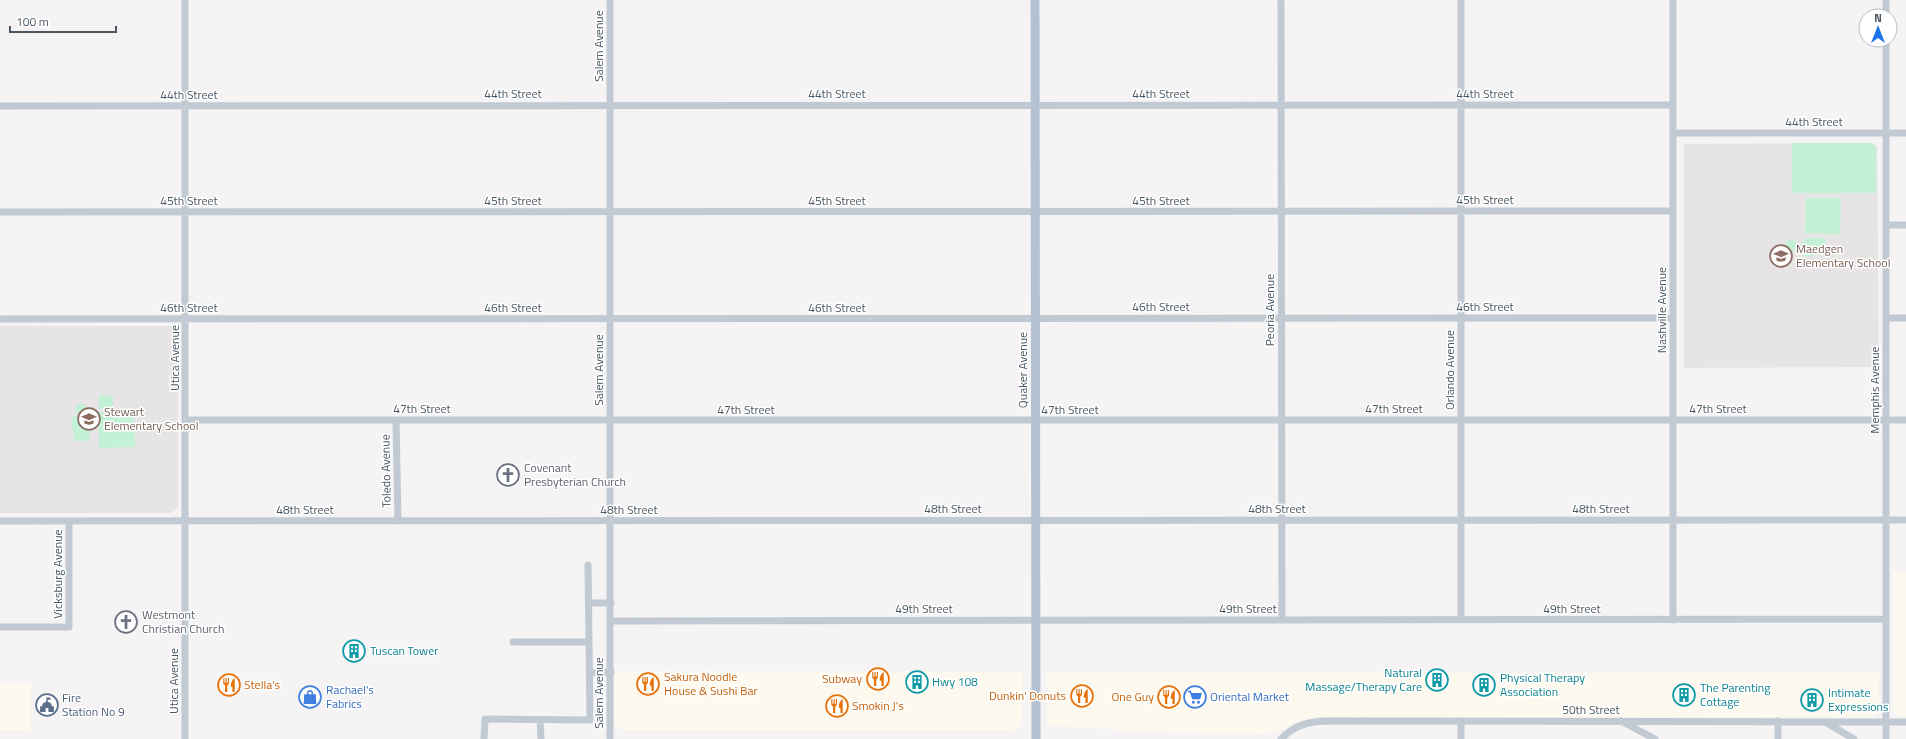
<svg xmlns="http://www.w3.org/2000/svg" width="1906" height="739" font-family="'Titillium Web',sans-serif">
  <rect width="100%" height="100%" fill="#f5f3f3"/>
  <path fill="#fdf9ef" d="M1893 572H1906V717L1896 715 1893 707Z
    M615 671 1023 672 1022 722 1020 727 1013 730H623L615 724Z
    M1047 673H1879V709L1877 714 1871 717H1318L1303 719 1281 730 1263 734 1182 733 1050 726 1047 721Z
    M0 683H31V730H0Z"/>
  <path fill="#e6e4e5" d="M1870 143 1877 146 1879 367 1684 368V144Z
    M0 326H171L176 329 178 333V505L176 510 170 513H0Z"/>
  <path fill="#c3f1d5" d="M1792 143H1870L1876 146V193H1792Z
    M1806 198H1841L1840 234 1805 233Z
    M1807 238H1825L1826 252 1805 257C1799 251 1799 242 1807 238Z
    M1785.5 245a5.5 5.5 0 1 1 11 0a5.5 5.5 0 1 1-11 0Z
    M99 395 113 396V408L99 409Z
    M75.5 409a5.5 5.5 0 1 1 11 0a5.5 5.5 0 1 1-11 0Z
    M99 412H134L135 447 99 448Z
    M87 415 91 422 89 441H75L71 421 74 416Z"/>
  <g fill="none" stroke-linecap="round" stroke-linejoin="round">
    <path stroke="#c1cad2" stroke-width="7" d="M610 0V739
      M1281 0 1282 620
      M1461 0V620
      M1673 0V620
      M1886 0V16
      M0 106 1673 105
      M1673 133H1906
      M0 212 1673 211
      M1886 225H1906
      M1886 318H1906
      M0 319 1673 318
      M186 420H1906
      M396 420 398 521
      M0 521 1906 520
      M589 603H611
      M611 621 1886 619
      M0 627H69V521
      M513 642H589
      M590 673 611 672
      M540 720 541 739
      M1621 721 1655 739
      M1778 721V739
      M1825 722 1854 739
      M185 739V0
      M484 739 485 719 590 720 588 565
      M1281 739C1295 725 1307 722 1326 721L1906 722
      M1461 739V721
      M1886 739V40"/>
    <path stroke="#b3c2d1" stroke-width="9" d="M1035 0 1036 739"/>
  </g>
  <defs>
    <g id="school-ring" transform="scale(1.15)"><circle r="9.5" fill="#fff" stroke="#8d6e63" stroke-width="1.5"/><path d="M0-5L7-2L0 1L-7-2ZM-4 1L0 2.5L4 1V4Q0 6-4 4Z" fill="#8d6e63"/></g>
    <g id="church-ring" transform="scale(1.15)"><circle r="9.5" fill="#fff" stroke="#6b7280" stroke-width="1.5"/><path d="M-1.2-6h2.4v3.5h3.3v2.4h-3.3V6h-2.4V-.1h-3.3v-2.4h3.3Z" fill="#6b7280"/></g>
    <g id="building-ring" transform="scale(1.15)"><circle r="9.5" fill="#fff" stroke="#0f9aa8" stroke-width="1.5"/><path d="M-4-6H4V6H1V3H-1V6H-4ZM-2.5-4.3h1.7v1.8h-1.7ZM.8-4.3h1.7v1.8H.8ZM-2.5-1h1.7V.8h-1.7ZM.8-1h1.7V.8H.8Z" fill="#0f9aa8"/></g>
    <g id="restaurant-ring" transform="scale(1.15)"><circle r="9.5" fill="#fff" stroke="#e8710a" stroke-width="1.5"/><path d="M-5-6h1v4h1v-4h1v4h1v-4h1v5L-1.5 .5V6h-2V.5L-5-1ZM5-6V6H3V1.5H1.5Q1.5-4 5-6Z" fill="#e8710a"/></g>
    <g id="shop-ring" transform="scale(1.15)"><circle r="9.5" fill="#fff" stroke="#3f7fe0" stroke-width="1.5"/><path d="M-5-2.5h2.3a2.7 3.5 0 0 1 5.4 0H5L5.5 6h-11ZM-1.5-2.5h3a1.5 2.3 0 0 0-3 0Z" fill="#3f7fe0"/></g>
    <g id="supermarket-ring" transform="scale(1.15)"><circle r="9.5" fill="#fff" stroke="#3f7fe0" stroke-width="1.5"/><path d="M-6-5.5h2.5l.6 2H6L4.5 2H-2.5L-4.4-4H-6ZM-1.5 3.2a1.3 1.3 0 1 0 .1 0ZM3 3.2a1.3 1.3 0 1 0 .1 0Z" fill="#3f7fe0"/></g>
    <g id="civic-ring" transform="scale(1.15)"><circle r="9.5" fill="#fff" stroke="#5c6f8a" stroke-width="1.5"/><path d="M-.6-6.5H3V-4.5H.6V-3L4-1V1h2V6H-6V1h2V-1L-.6-3ZM-1.2 2.5V6h2.4V2.5Z" fill="#5c6f8a"/></g>
  </defs>
  <g fill-rule="evenodd">
    <use href="#school-ring" x="1781" y="256"/>
    <use href="#school-ring" x="89" y="419"/>
    <use href="#church-ring" x="508" y="475"/>
    <use href="#church-ring" x="126" y="622"/>
    <use href="#building-ring" x="354" y="651"/>
    <use href="#restaurant-ring" x="878" y="679"/>
    <use href="#building-ring" x="1437" y="680"/>
    <use href="#building-ring" x="917" y="682"/>
    <use href="#restaurant-ring" x="648" y="684"/>
    <use href="#restaurant-ring" x="229" y="685"/>
    <use href="#building-ring" x="1484" y="685"/>
    <use href="#building-ring" x="1684" y="695"/>
    <use href="#restaurant-ring" x="1082" y="696"/>
    <use href="#shop-ring" x="310" y="697"/>
    <use href="#restaurant-ring" x="1169" y="697"/>
    <use href="#supermarket-ring" x="1195" y="697"/>
    <use href="#building-ring" x="1812" y="700"/>
    <use href="#civic-ring" x="47" y="705"/>
    <use href="#restaurant-ring" x="837" y="706"/>
  </g>
  <g text-anchor="middle" stroke-width="3" stroke-linejoin="round" paint-order="stroke">
    <g font-size="12" fill="#4a5661" stroke="#fff">
      <text transform="translate(599 46) rotate(-90)" y="4">Salem Avenue</text>
      <text x="513" y="98">44th Street</text>
      <text x="837" y="98">44th Street</text>
      <text x="1161" y="98">44th Street</text>
      <text x="1485" y="98">44th Street</text>
      <text x="189" y="99">44th Street</text>
      <text x="1814" y="126">44th Street</text>
      <text x="1485" y="204">45th Street</text>
      <text x="189" y="205">45th Street</text>
      <text x="513" y="205">45th Street</text>
      <text x="837" y="205">45th Street</text>
      <text x="1161" y="205">45th Street</text>
      <text x="1161" y="311">46th Street</text>
      <text x="1485" y="311">46th Street</text>
      <text x="189" y="312">46th Street</text>
      <text x="513" y="312">46th Street</text>
      <text x="837" y="312">46th Street</text>
      <text transform="translate(1270 310) rotate(-90)" y="4">Peoria Avenue</text>
      <text transform="translate(1662 310) rotate(-90)" y="4">Nashville Avenue</text>
      <text transform="translate(175 358) rotate(-90)" y="4">Utica Avenue</text>
      <text transform="translate(599 370) rotate(-90)" y="4">Salem Avenue</text>
      <text transform="translate(1023 370) rotate(-90)" y="4">Quaker Avenue</text>
      <text transform="translate(1450 370) rotate(-90)" y="4">Orlando Avenue</text>
      <text transform="translate(1875 390) rotate(-90)" y="4">Memphis Avenue</text>
      <text x="422" y="413">47th Street</text>
      <text x="1394" y="413">47th Street</text>
      <text x="1718" y="413">47th Street</text>
      <text x="746" y="414">47th Street</text>
      <text x="1070" y="414">47th Street</text>
      <text transform="translate(386 471) rotate(-91)" y="4">Toledo Avenue</text>
      <text x="953" y="513">48th Street</text>
      <text x="1277" y="513">48th Street</text>
      <text x="1601" y="513">48th Street</text>
      <text x="305" y="514">48th Street</text>
      <text x="629" y="514">48th Street</text>
      <text transform="translate(58 574) rotate(-90)" y="4">Vicksburg Avenue</text>
      <text x="924" y="613">49th Street</text>
      <text x="1248" y="613">49th Street</text>
      <text x="1572" y="613">49th Street</text>
      <text transform="translate(174 681) rotate(-90)" y="4">Utica Avenue</text>
      <text transform="translate(599 693) rotate(-90)" y="4">Salem Avenue</text>
      <text x="1591" y="714">50th Street</text>
    </g>
    <g font-size="12" fill="#785e54" stroke="#fff" text-anchor="start">
      <text x="1796" y="253">Maedgen<tspan x="1796" dy="14">Elementary School</tspan></text>
      <text x="104" y="416">Stewart<tspan x="104" dy="14">Elementary School</tspan></text>
    </g>
    <g font-size="12" fill="#5b616d" stroke="#fff" text-anchor="start">
      <text x="524" y="472">Covenant<tspan x="524" dy="14">Presbyterian Church</tspan></text>
      <text x="142" y="619">Westmont<tspan x="142" dy="14">Christian Church</tspan></text>
    </g>
    <g font-size="12" fill="#0d838f" stroke="#fff" text-anchor="start">
      <text x="370" y="655">Tuscan Tower</text>
      <text x="1422" y="677" text-anchor="end">Natural<tspan x="1422" dy="14">Massage/Therapy Care</tspan></text>
      <text x="1500" y="682">Physical Therapy<tspan x="1500" dy="14">Association</tspan></text>
      <text x="932" y="686">Hwy 108</text>
      <text x="1700" y="692">The Parenting<tspan x="1700" dy="14">Cottage</tspan></text>
      <text x="1828" y="697">Intimate<tspan x="1828" dy="14">Expressions</tspan></text>
    </g>
    <g font-size="12" fill="#c56008" stroke="#fff" text-anchor="start">
      <text x="664" y="681">Sakura Noodle<tspan x="664" dy="14">House &amp; Sushi Bar</tspan></text>
      <text x="862" y="683" text-anchor="end">Subway</text>
      <text x="244" y="689">Stella's</text>
      <text x="1066" y="700" text-anchor="end">Dunkin' Donuts</text>
      <text x="1154" y="701" text-anchor="end">One Guy</text>
      <text x="852" y="710">Smokin J's</text>
    </g>
    <g font-size="12" fill="#366cbe" stroke="#fff" text-anchor="start">
      <text x="326" y="694">Rachael's<tspan x="326" dy="14">Fabrics</tspan></text>
      <text x="1210" y="701">Oriental Market</text>
    </g>
    <g font-size="12" fill="#4e5e75" stroke="#fff" text-anchor="start">
      <text x="62" y="702">Fire<tspan x="62" dy="14">Station No 9</tspan></text>
    </g>
  </g>
  <g transform="translate(1878 28)"><circle r="19" fill="#ffffff" stroke="#b7bbc0"/>
  <path d="M0-3L7 15L0 10L-7 15Z" fill="#1a73e8"/>
  <text y="-6" font-size="11" font-weight="bold" text-anchor="middle" fill="#4a5661">N</text>
  </g>
  <path d="M10 26v6h106v-6" fill="none" stroke="#4a5661" stroke-width="2"/>
  <text x="16" y="26" font-size="12" fill="#4a5661" stroke="#ffffff" stroke-width="3" paint-order="stroke">100 m</text>
</svg>
